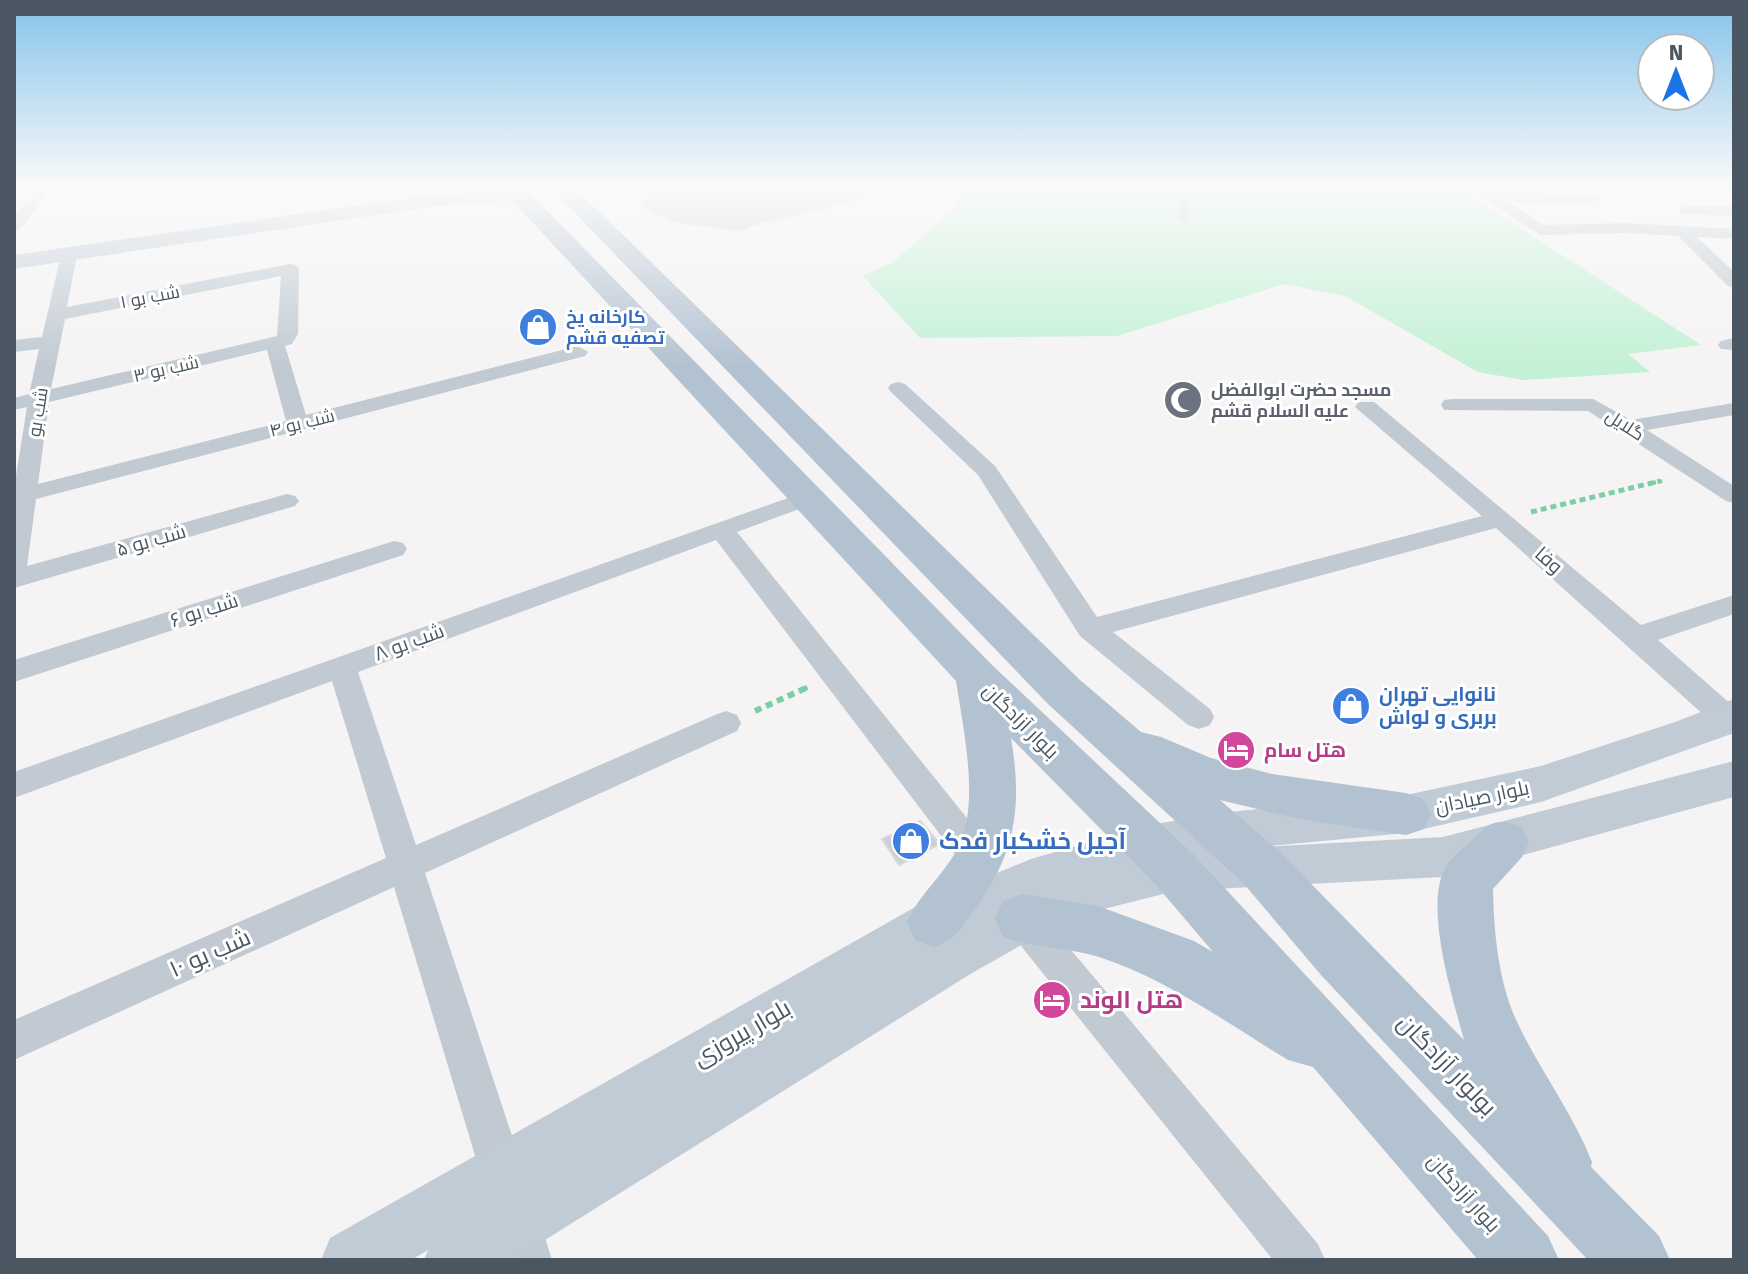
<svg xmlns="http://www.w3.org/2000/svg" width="1748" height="1274" font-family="'Fira Sans',Cairo,sans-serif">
  <rect width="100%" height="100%" fill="#f5f3f3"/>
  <path fill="#c3f1d5" d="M959 187H1457L1701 345 1628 354 1650 372 1523 380 1478 372 1345 296 1284 284 1117 336 920 338 863 276 893 262 954 209Z"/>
  <path fill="#cdcfd5" stroke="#d7d9de" stroke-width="2" d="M656 187H863L864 198 753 225 742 231 670 221 640 205Z
    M920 821 940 844 899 865 882 839Z"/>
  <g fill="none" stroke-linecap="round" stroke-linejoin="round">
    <path stroke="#7ad0a6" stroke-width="4" stroke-dasharray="4 3" stroke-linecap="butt" d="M1652 483 1662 481"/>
    <path stroke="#7ad0a6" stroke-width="5" stroke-dasharray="6 4" stroke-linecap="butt" d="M1531 512 1660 481
      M802 690 808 687"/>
    <path stroke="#7ad0a6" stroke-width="6" stroke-dasharray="7 5" stroke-linecap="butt" d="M755 711 806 688"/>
    <path fill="#c1cad2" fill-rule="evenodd" d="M1181 187H1189L1187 219 1183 221 1179 219Z"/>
    <path fill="#c1cad2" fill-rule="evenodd" d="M38 187H53L20 229 14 231V216Z
      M1468 187H1486L1493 192 1592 193 1600 198 1592 203 1508 202 1543 225 1625 223 1734 229V239L1697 237 1734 272V287L1728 286 1678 236 1625 233 1540 235Z
      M1685 187H1734V192L1692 191Z
      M1686 206H1734V216L1680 214V208Z
      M69 250 77 255 67 307 290 264 296 265 299 269 298 334 292 344 285 346 306 415 578 346 588 352 585 356 36 499 27 566 287 494 295 496 299 501 295 506 14 588V488L27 407 14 410V398L29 394 39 349 14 352V340L42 337 61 255ZM281 276 277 336 51 389 65 319ZM267 350 286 421 38 484 49 402Z
      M1734 338V350L1721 349 1718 345 1721 341Z
      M898 382 905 384 995 466 1097 617 1482 516 1355 407 1358 402H1374L1641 625 1734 595V614L1658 640 1734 707V727L1727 730 1716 726 1496 528 1113 632 1210 709 1214 717 1210 725 1199 729 1188 725 1080 636 978 475 891 392 888 388 891 384Z
      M1452 399H1593L1631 420 1734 403V415L1647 430 1734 486V503L1726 501 1588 411 1444 410 1441 405 1444 400Z
      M805 492 813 494 817 499 813 504 737 532 991 848 996 859 991 870 979 874 967 870 716 540 358 672 416 845 715 715 726 711 737 715 741 723 737 731 425 873 524 1172 517 1187 502 1194 487 1187 480 1172 394 887 14 1060V1020L386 858 332 681 14 798V772Z
      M394 541 403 543 407 549 403 555 14 682V660Z
      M1022 902 1035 907 1318 1244 1325 1260H1273L1009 931 1004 919 1009 907Z
      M518 1197 534 1203 552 1260H506L496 1219 502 1203Z"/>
    <path fill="#c1cbd6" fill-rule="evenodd" d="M519 190 529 196 526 200 436 206 14 269V255L436 194Z
      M1734 699V733L1541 802 1406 833 1259 847 1443 837 1734 761V797L1443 877 1175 891 1088 913 1039 935 972 973 513 1260H424L428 1250 411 1260H321L330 1238 917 906 1031 859 1150 825 1218 813 1406 795 1541 766 1675 722Z"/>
    <path fill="#b3c2d1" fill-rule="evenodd" d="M500 187H524L992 665 1193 854 1548 1236 1559 1260H1478L1313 1067 1288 1060C1227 1023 1167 979 1099 957 1068 947 1034 948 1003 937L995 919 1003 901 1022 894 1098 906 1194 941 1213 952 1157 886 1011 738C1022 803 1017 851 977 906 963 926 958 938 934 947L915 940 907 922C920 893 945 874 959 846 980 802 963 728 956 681Z
      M550 187H574L1080 680 1141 732 1161 737 1211 758 1272 774 1406 793 1424 799 1431 814 1424 829 1406 835 1299 819 1220 800 1280 852 1464 1040C1453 999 1422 902 1447 865 1454 855 1465 847 1473 839 1491 821 1498 818 1522 827L1529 842 1522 857 1493 889C1494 937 1499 989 1522 1032 1544 1076 1574 1116 1592 1162L1591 1167 1659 1236 1670 1260H1588L1321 975 1244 884 1048 704Z"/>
  </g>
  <linearGradient id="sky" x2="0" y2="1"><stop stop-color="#85c3ea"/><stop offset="0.51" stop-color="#fafafa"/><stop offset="1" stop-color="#fafafa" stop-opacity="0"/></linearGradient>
  <rect width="1748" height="366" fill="url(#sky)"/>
  <defs>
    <g id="shop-disc" transform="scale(2)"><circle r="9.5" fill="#3f7fe0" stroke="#fff"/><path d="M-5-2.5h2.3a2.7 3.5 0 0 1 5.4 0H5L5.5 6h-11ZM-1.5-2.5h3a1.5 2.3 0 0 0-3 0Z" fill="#fff"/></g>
    <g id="mosque-disc" transform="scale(2)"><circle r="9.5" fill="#6b7280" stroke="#fff"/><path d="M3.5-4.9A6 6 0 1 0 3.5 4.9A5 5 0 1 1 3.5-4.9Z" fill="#fff"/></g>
    <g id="hotel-disc" transform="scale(2)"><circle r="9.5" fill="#d1479c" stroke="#fff"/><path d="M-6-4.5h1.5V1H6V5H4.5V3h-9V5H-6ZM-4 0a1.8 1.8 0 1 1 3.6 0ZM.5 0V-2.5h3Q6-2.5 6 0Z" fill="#fff"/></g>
  </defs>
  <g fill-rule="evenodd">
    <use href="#shop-disc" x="538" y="327"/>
    <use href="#mosque-disc" x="1183" y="400"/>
    <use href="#shop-disc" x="1351" y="706"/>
    <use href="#hotel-disc" x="1236" y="750"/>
    <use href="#shop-disc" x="911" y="841"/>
    <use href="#hotel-disc" x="1052" y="1000"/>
  </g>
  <g text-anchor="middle" stroke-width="6" stroke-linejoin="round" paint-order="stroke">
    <g font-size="18" fill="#4a5661" stroke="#fff">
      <text transform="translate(150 297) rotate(-11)" y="6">شب بو ۱</text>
      <text transform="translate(166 369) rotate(-13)" y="6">شب بو ۳</text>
      <text transform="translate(38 412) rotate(-81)" y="6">شب بو</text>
      <text transform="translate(302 423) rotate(-14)" y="6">شب بو ۴</text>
      <text transform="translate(1625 425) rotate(33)" y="6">گلایل</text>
    </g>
    <g font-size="18" font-weight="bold" fill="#366cbe" stroke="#fff" text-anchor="start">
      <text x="566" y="323">کارخانه یخ<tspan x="566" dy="21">تصفیه قشم</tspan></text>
    </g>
    <g font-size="18" font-weight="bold" fill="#5b616d" stroke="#fff" text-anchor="start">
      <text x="1211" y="396">مسجد حضرت ابوالفضل<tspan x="1211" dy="21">علیه السلام قشم</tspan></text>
    </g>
    <g font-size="20" fill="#4a5661" stroke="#fff">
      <text transform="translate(151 540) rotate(-16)" y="7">شب بو ۵</text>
      <text transform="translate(1549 560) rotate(41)" y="7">وفا</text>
      <text transform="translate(204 610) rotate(-18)" y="7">شب بو ۶</text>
      <text transform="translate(409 642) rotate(-20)" y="7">شب بو ۸</text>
      <text transform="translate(1021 721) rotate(45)" y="7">بلوار آزادگان</text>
      <text transform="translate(1482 797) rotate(-12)" y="7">بلوار صیادان</text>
      <text transform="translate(1464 1193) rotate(48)" y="7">بلوار آزادگان</text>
    </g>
    <g font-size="20" font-weight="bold" fill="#366cbe" stroke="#fff" text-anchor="start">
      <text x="1379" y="701">نانوایی تهران<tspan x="1379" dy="23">بربری و لواش</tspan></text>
    </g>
    <g font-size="20" font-weight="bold" fill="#b23c85" stroke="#fff" text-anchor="start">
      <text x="1264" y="757">هتل سام</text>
    </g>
    <g font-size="24" font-weight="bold" fill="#366cbe" stroke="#fff" text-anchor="start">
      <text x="939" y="849">آجیل خشکبار فدک</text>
    </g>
    <g font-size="24" fill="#4a5661" stroke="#fff">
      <text transform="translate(210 953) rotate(-24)" y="8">شب بو ۱۰</text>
      <text transform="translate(742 1033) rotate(-30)" y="8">بلوار پیروزی</text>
      <text transform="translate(1447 1065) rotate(46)" y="8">بولوار آزادگان</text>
    </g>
    <g font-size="24" font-weight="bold" fill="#b23c85" stroke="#fff" text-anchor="start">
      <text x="1080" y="1008">هتل الوند</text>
    </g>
  </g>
  <rect width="1748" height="1274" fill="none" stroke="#4a5661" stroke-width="32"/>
  <g transform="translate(1676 72)"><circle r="38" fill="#ffffff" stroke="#b7bbc0" stroke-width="2"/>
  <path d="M0-6L14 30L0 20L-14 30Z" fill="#1a73e8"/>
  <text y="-12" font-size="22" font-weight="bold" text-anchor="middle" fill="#4a5661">N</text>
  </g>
</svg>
